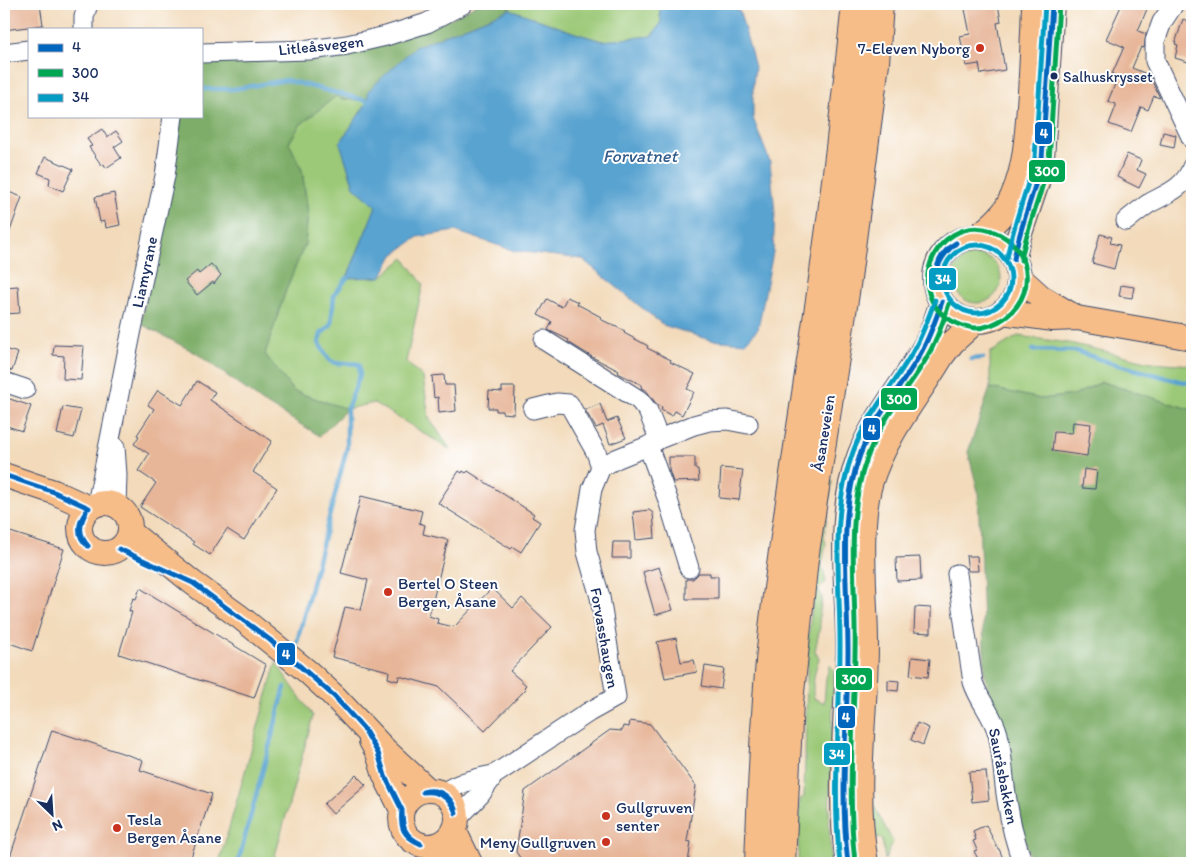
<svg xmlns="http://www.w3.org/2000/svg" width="1196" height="867" font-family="Itim,sans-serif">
  <rect width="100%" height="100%" fill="#fff"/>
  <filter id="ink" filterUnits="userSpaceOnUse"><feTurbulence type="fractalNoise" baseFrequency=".02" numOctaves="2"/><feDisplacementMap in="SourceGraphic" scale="10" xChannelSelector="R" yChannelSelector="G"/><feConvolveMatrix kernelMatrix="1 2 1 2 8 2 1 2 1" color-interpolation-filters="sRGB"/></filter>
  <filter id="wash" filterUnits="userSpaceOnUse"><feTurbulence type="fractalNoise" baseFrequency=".0096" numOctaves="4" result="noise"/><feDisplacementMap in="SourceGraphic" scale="20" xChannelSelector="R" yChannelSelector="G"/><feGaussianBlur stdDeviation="1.12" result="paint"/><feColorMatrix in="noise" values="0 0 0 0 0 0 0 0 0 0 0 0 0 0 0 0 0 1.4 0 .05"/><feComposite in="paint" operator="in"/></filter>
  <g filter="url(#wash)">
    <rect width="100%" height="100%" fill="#f2daba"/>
    <path fill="#9cc978" stroke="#5c7c6b" d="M511 4H659L661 23 652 36 602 41 575 33 510 9Z
      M336 96 342 99 368 101 340 143 354 187 376 206 347 277H381L404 258 423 284 406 362 423 377 429 418 450 449 374 403 347 409 293 391 265 354 287 287 305 244 308 213 302 170 289 143 300 125Z
      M953 279a24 24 0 1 1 48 0a24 24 0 1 1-48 0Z
      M1018 336 1069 343 1151 362 1192 365V410L1102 382 1074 395 1041 399 990 388V353Z
      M827 481H832L824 537 826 544 822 565 826 582 819 589 822 598 819 617 820 627 815 651 819 659C815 668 811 689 814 698L824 703 826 678 830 665 834 671 829 820 831 863H798L800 799 804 797 808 640Z
      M276 663 313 716 273 863H219Z
      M872 802 893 842 885 860 882 838 876 839 868 804Z"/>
    <path fill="#7dad68" stroke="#4c6e63" d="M477 4H507L510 9 415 47 368 101 342 99 336 96 300 125 289 143 302 170 308 213 305 244 287 287 265 354 293 391 347 409 320 436 263 402 196 353 141 324 181 116H201L202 64 217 58 295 60 332 57 371 48 452 18Z
      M1102 382 1192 410V863H1171L1160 856 1149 863H1031L1016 805 995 708 985 677 978 491 968 452 990 388 1041 399 1074 395Z"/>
    <path fill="#59a3d0" stroke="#3a6997" d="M659 4H730L740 12 755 67 753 84V118L770 162 775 212 773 252 758 329 745 343 710 340 663 325 582 259 515 251 455 231 418 237 393 255 381 277 347 278 376 206 354 187 340 143 368 101V91L415 47 510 9 575 33 602 41 652 36 661 23Z"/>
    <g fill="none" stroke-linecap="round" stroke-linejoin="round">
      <path stroke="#59a3d0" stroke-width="4.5" d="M201 89H234L286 80 368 101
        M1033 350 1076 351 1111 363 1179 381 1192 383
        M971 359 983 358
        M297 642 347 448V409L360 375 359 364C332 361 334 371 319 343L321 334 331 325 334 295 347 278
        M238 863 285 687"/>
    </g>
    <g id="blocks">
      <path fill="#e7b598" d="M4 4H15V5L40 4 43 25 4 30Z
        M964 4H998L1001 22 997 23 1005 70 981 74 979 64 966 66 960 36 970 34Z
        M1122 4H1149L1138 31 1146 34 1144 48 1141 47 1132 68 1149 75 1160 98 1154 96 1148 110 1141 107 1131 132 1109 124 1116 106V104L1108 101 1118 77 1112 74 1124 47 1106 39Z
        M1183 19 1192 23V58L1190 57 1188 62 1175 58 1178 45 1175 44Z
        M102 129 107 137 116 131 123 141 114 147 121 158 106 168 104 164 102 166 89 147 92 146 87 139Z
        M1163 132 1176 135 1174 148 1160 145Z
        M1127 154 1141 160 1137 170 1146 174 1139 188 1117 177Z
        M45 157 73 169 63 191 49 185 50 178 38 173Z
        M6 191 22 197 5 245H4V198Z
        M114 193 120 225 106 228 105 221 100 222 95 197Z
        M1100 234 1112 237 1110 243 1120 245 1114 269 1092 263Z
        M211 264 221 275 214 284 213 282 197 295 185 281 197 271 199 274Z
        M1121 285 1134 287 1132 298 1119 296Z
        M18 286 20 313 4 314V287Z
        M567 297 578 302 577 304 601 317 600 319 625 331 624 333 648 346 647 348 671 360 670 362 695 374 687 389 694 392 682 415 675 411 672 416 661 410 662 407 657 405 646 390 641 388 642 385 618 373 619 371 594 358 568 342 569 340 548 330 552 322 538 315 547 299 562 307Z
        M54 345 84 346 81 380 63 379 64 356 53 355Z
        M4 349 18 353 12 371 4 368Z
        M444 375 445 385H454L456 411 439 413 438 397 434 398 432 376Z
        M197 381 215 392 210 400 272 441 253 472 277 488 244 540 227 529 210 555 193 544 194 542 140 507 156 483 138 471 149 454 134 444 139 436 137 435 154 409 148 405 158 390 182 405Z
        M502 387H515L514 414 502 413V411H496V408H488L489 391 502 392Z
        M4 397 31 406 22 431 4 425Z
        M600 404 607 422 617 418 626 438 610 444 603 425 596 428 585 410Z
        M63 407 81 410 74 438 57 434Z
        M1073 422 1091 424 1087 456 1052 451 1054 432 1072 433Z
        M669 457H695V469H698L699 481 673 482 669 470Z
        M721 468 743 470 739 500 719 498Z
        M1084 469 1097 471 1095 489 1082 488Z
        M459 471 462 473 463 471 466 473 468 471 534 514 532 517 540 522 521 552 513 547 511 549 438 503Z
        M361 496 422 511 419 523 425 525 423 534 448 540 429 616 438 619 437 623 454 627 492 588 513 608 522 598 552 627 510 671 526 685 524 687 526 689 485 731 439 687 399 676 398 681 388 678 389 671 332 657 345 607 361 610 368 580 341 573Z
        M649 510 653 513 655 538 636 540 633 512Z
        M4 530 64 549 32 651 4 641Z
        M613 542H630V558H612Z
        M966 556H977L978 571H968Z
        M920 557 921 580 897 581 896 558Z
        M659 567 673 610 655 615 643 572Z
        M699 573H710V576H718V599H686V579H693Z
        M140 588 266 665 254 698 119 654 132 612 129 611 133 598 136 599Z
        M915 607 931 608V633L914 632Z
        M676 638 681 662 694 660 697 672 665 678 657 642Z
        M912 657 930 659 928 677 910 675Z
        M705 666 724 669 721 689 702 686Z
        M888 680 899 681 898 691 888 690Z
        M630 721 650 724 696 786 687 841 691 842 688 863H524L516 852 525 791 610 730 622 731 623 726 629 727Z
        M917 723 929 728 923 745 911 740Z
        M52 730 143 760 140 770 212 794 189 863H31L10 857Z
        M986 771 989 800 972 802 969 772Z
        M356 775 366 785 333 814 324 804Z
        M986 825 998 849H999L1005 863H980L974 851 977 850 973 841 976 840 973 831Z"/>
    </g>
  </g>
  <g filter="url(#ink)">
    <use href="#blocks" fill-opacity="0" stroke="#3b496c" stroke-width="1"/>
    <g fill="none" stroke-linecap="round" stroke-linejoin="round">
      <g stroke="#3b496c" stroke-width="21">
        <path id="minor" d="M1174 4 1162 22 1155 41V61L1192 139
          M84 29V17L88 4
          M4 53 29 50
          M201 53 310 50 347 45 386 36 427 23 463 4
          M1126 221C1133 215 1141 209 1148 204 1166 194 1185 188 1192 167
          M544 340 639 400 648 411 659 439
          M4 382 25 389
          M533 409 557 403 569 404 596 452 601 467
          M648 446 668 500 689 568
          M115 447 117 475 116 505
          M97 504 131 334 165 176 173 116
          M957 574 973 682C979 701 993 715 998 734 1003 756 1003 778 1007 800 1010 821 1015 843 1023 863
          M442 793C459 783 474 778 494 775
          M457 819 480 795 494 775 589 712 616 697 600 597 587 552 585 530 592 489 601 467 616 459 648 446 659 439 694 425 709 421 727 420 748 424"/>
      </g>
      <g stroke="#3b496c" stroke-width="26">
        <path id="major" d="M977 237C988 228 1000 219 1007 207 1027 173 1027 130 1030 92 1032 62 1033 33 1034 4
          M935 279a42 42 0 1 1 84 0a42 42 0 1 1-84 0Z
          M1014 259 1017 242 1037 183 1042 159 1052 4
          M1019 277 1041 297 1075 317
          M1002 312 1053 319 1077 318 1192 338
          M4 475 54 492 89 508
          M80 528a25 25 0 1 1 50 0a25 25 0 1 1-50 0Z
          M130 532 193 583 240 617 308 672 334 696 385 750 428 790
          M371 741 378 753 385 776 402 810
          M401 818a28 28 0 1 1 56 0a28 28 0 1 1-56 0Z
          M454 830 470 863
          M429 846 446 863
          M848 863C837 793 847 723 848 652 849 586 835 518 860 454 876 414 906 382 926 344 933 331 937 316 942 302
          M866 863C853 790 866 717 866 644 866 595 857 527 871 481 886 434 917 398 942 356L952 343 976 321"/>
      </g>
      <g stroke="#3b496c" stroke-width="30">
        <path id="highway" d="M759 863C762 785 765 707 773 629 786 517 805 405 821 293 835 197 846 100 856 4
          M781 863 789 702 804 559 845 293 875 63 879 4"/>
      </g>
      <use href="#minor" stroke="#fff" stroke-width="19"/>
      <use href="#major" stroke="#f7bd88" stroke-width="24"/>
      <use href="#highway" stroke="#f7bd88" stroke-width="28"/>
      <g stroke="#fff" stroke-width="9">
        <path id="bus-1" d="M1014 259C1020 225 1035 193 1042 159L1052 4
          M936 286C934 268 940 252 956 243
          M936 286C934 267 942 254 956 243
          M4 475 54 492 89 508
          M86 512C79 524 78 535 88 546
          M86 512C78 523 76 536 88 546
          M119 549 193 583 270 640 334 696 364 729 378 753 385 776 402 810
          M423 792C440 787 453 798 456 813
          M423 792C439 790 451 799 456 813
          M402 810C402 827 404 836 421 844
          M402 810C400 828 403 836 421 844
          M848 863C839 792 848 722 848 651 848 585 837 518 860 455 873 419 899 390 918 358 929 340 935 321 942 302"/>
      </g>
      <g stroke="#fff" stroke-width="9">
        <path id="bus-2" d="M1021 260C1027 226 1042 194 1049 161L1059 4
          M963 326C896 303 934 212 992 231 1039 248 1037 308 991 325 983 328 973 329 965 326
          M855 862C847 792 854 723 855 654 857 588 844 521 867 458 879 423 904 394 923 364 935 345 942 325 949 304"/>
      </g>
      <g stroke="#fff" stroke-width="9">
        <path id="bus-3" d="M943 279a34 34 0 1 1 68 0a34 34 0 1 1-68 0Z
          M1007 258C1013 224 1027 192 1035 158L1045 4
          M840 863C832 792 840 723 840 651 841 585 829 517 853 452 866 417 892 387 911 355 922 337 928 319 935 300"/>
      </g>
      <use href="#bus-1" stroke="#0065bd" stroke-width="5"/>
      <use href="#bus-2" stroke="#00a651" stroke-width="5"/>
      <use href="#bus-3" stroke="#039dc3" stroke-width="5"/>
    </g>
  </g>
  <g fill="#c8321e" stroke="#fff" stroke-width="2">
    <circle cx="980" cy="48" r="5"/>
    <circle cx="388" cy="592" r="5"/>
    <circle cx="606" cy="816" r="5"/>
    <circle cx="117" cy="828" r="5"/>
    <circle cx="606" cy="842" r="5"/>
  </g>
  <circle fill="#1b2f5e" stroke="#fff" stroke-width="2" cx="1054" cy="76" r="4.5"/>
  <g text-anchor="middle" stroke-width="4" stroke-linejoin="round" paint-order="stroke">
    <g font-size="15" fill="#1b2f5e" stroke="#fff" text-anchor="start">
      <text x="1063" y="82">Salhuskrysset</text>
    </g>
    <g font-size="16" fill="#1b2f5e" stroke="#fff">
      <text transform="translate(321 45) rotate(-6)" y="6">Litleåsvegen</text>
      <text transform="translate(144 272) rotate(-78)" y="6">Liamyrane</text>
      <text transform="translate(823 433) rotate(-81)" y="6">Åsaneveien</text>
      <text transform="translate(605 638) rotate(80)" y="6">Forvasshaugen</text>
      <text transform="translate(1004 776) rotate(79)" y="6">Sauråsbakken</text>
    </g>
    <g font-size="16" fill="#1b2f5e" stroke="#fff" text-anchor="start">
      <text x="970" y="54" text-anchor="end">7-Eleven Nyborg</text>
      <text x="398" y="589">Bertel O Steen<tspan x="398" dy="18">Bergen, Åsane</tspan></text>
      <text x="616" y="813">Gullgruven<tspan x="616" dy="18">senter</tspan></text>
      <text x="127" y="825">Tesla<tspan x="127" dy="18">Bergen Åsane</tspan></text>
      <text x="596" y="848" text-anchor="end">Meny Gullgruven</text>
    </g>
    <g font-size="18" font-style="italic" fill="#345d8c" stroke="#fff">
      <text x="640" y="162">Forvatnet</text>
    </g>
  </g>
  <g stroke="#fff" stroke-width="2">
    <rect x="1034" y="121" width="19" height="24" rx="5" fill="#0065bd"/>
    <rect x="1028" y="159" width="38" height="24" rx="5" fill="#00a651"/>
    <rect x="928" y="267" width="29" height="24" rx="5" fill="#039dc3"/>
    <rect x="880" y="387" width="38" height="24" rx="5" fill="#00a651"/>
    <rect x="862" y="417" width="19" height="24" rx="5" fill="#0065bd"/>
    <rect x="276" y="642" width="20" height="24" rx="5" fill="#0065bd"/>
    <rect x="835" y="667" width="38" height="24" rx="5" fill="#00a651"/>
    <rect x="837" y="705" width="19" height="24" rx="5" fill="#0065bd"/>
    <rect x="823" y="742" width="28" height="24" rx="5" fill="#039dc3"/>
  </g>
  <g font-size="14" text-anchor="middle" font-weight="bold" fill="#fff">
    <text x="1044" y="138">4</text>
    <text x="1047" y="176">300</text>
    <text x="943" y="284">34</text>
    <text x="899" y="404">300</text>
    <text x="872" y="434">4</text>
    <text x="286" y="659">4</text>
    <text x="854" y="684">300</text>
    <text x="846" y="722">4</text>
    <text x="837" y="759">34</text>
  </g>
  <rect width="1196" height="867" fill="none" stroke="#fff" stroke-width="20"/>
  <rect x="28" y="28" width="175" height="90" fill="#ffffff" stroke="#a4acbf"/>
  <rect x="38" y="44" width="25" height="8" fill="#0065bd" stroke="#a4acbf"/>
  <text x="72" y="52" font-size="15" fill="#1b2f5e">4</text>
  <rect x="38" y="69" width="25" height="8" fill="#00a651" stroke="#a4acbf"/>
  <text x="72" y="78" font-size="15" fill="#1b2f5e">300</text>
  <rect x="38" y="94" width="25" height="8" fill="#039dc3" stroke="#a4acbf"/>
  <text x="72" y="102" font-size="15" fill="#1b2f5e">34</text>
  <g transform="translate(52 814) rotate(155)" stroke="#ffffff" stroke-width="4" paint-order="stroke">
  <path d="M0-4L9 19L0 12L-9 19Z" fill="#1b2f5e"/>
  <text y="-8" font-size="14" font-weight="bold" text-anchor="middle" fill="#1b2f5e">N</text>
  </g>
</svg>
